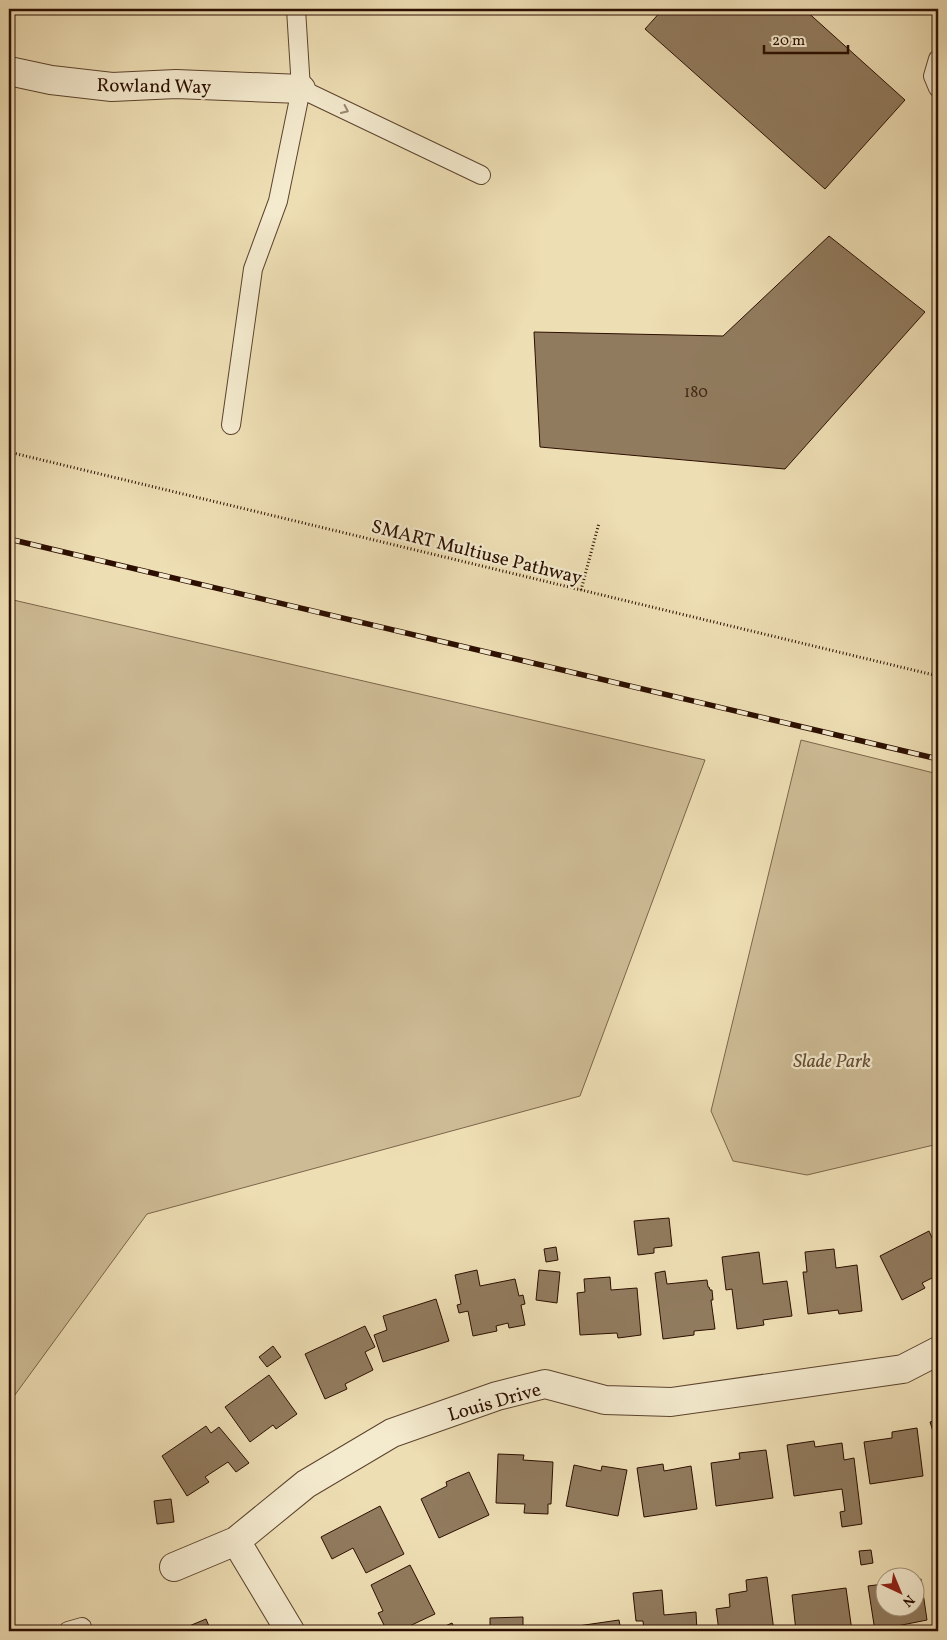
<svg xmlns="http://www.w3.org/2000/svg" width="947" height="1640" font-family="Vollkorn,serif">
  <rect width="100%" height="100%" fill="#eedeb4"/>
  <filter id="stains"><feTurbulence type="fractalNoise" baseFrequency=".004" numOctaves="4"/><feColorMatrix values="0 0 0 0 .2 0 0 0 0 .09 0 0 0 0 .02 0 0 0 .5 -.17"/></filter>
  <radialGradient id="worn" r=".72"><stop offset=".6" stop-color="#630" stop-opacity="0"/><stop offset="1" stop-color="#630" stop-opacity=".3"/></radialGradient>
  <path fill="#cdbb95" stroke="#7c654a" d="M9 599 705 760 580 1096 147 1214 9 1403Z
    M801 740 938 774V1144L807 1175 733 1161 711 1111Z"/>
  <path fill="#917b5e" stroke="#2c0f00" d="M663 9H804L905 100 825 189 645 29Z
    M829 236 925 312 785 469 540 447 534 332 723 336Z
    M669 1218 672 1246 654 1248V1253L638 1255 634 1221Z
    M929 1231 938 1251V1275L922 1283 925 1288 902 1300 880 1256Z
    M556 1247 558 1260 546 1262 544 1249Z
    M834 1249 836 1268 857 1265 862 1311 839 1314 838 1310 808 1314 803 1272H807L805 1252Z
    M759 1252 763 1284 787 1281 792 1316 763 1320 764 1325 737 1329 732 1289 726 1290 722 1257Z
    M477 1270 480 1286 515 1279 519 1296 523 1295 525 1304 521 1305 525 1325 509 1328 508 1323 496 1326 497 1331 473 1336 468 1311 459 1313 457 1305 461 1304 455 1275Z
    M539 1270 560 1272 557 1303 536 1300Z
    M665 1271 667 1284 707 1280 708 1287H709L710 1290H712L713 1300H711L715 1329 694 1331V1335L663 1339 655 1273Z
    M610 1277 611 1290 637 1288 641 1335 618 1338 617 1333 580 1335 577 1293 585 1292 584 1279Z
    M436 1299 449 1341 383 1362 374 1335 387 1330 383 1316Z
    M365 1326 375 1347 365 1352 373 1370 345 1384 347 1389 325 1399 305 1354Z
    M273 1346 281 1357 267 1367 259 1357Z
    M269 1375 297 1414 276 1429 273 1425 250 1442 225 1407Z
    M938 1419V1447L930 1422Z
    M206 1426 211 1433 219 1427 249 1463 236 1472 228 1462 205 1477 209 1482 187 1496 162 1456Z
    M917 1428 923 1476 870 1484 864 1442 892 1438V1432Z
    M814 1441 815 1447 842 1443 844 1460 854 1458 862 1524 842 1527 840 1512 845 1511 842 1489 794 1496 787 1445Z
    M766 1450 773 1498 716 1506 711 1463 740 1459 739 1453Z
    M498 1454 524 1455 523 1460 553 1462 551 1504H548V1514L524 1513 525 1504 496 1503Z
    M663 1464 664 1471 691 1466 697 1509 644 1517 637 1468Z
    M574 1465 601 1471 602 1466 627 1470 618 1516 566 1506Z
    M469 1472 489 1515 439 1538 421 1499 447 1486 446 1482Z
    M171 1499 174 1522 157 1524 154 1501Z
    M380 1506 404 1554 366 1573 353 1548 332 1559 321 1537Z
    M871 1550 873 1563 861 1565 859 1551Z
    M410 1565 435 1614 399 1631H387L378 1613 383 1611 371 1585Z
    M767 1577 774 1631H719L716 1609 730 1607 729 1594 747 1591 746 1580Z
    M921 1579 927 1620 897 1626 898 1629 875 1631 868 1586 884 1584V1608H914V1580Z
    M846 1588 852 1631H796L792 1595Z
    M662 1590 664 1615 696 1612 697 1631H644L643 1621H636L633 1593Z
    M523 1617V1631H545H490V1618Z
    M206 1619 211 1631H177Z
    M619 1620 621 1631H564V1628Z
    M452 1623 456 1631H434Z"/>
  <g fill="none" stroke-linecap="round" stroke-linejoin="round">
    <g stroke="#5c432d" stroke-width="20">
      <path id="service" d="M938 59 933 76 938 88
        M301 89 481 175
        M231 425 253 269 278 201 301 89 296 9
        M68 1631 82 1627V1631"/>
    </g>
    <g stroke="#5c432d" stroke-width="30">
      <path id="minor" d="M9 71 51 80 112 87 176 84 301 89
        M236 1541 290 1631
        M174 1567 236 1541 306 1484 392 1433 497 1396 545 1384 605 1400 671 1402 903 1369 938 1351"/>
    </g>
    <path stroke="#2c0f00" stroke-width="3" stroke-dasharray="1 2.5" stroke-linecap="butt" d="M9 452 938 676
      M581 590 599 523"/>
    <use href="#service" stroke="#f4eace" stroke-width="18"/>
    <use href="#minor" stroke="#f4eace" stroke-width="28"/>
    <g stroke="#2c0f00" stroke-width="5.5">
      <path id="rail" d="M9 539 938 759"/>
    </g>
    <use href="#rail" stroke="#f4eace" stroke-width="4" stroke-dasharray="11" stroke-linecap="butt"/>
  </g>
  <defs><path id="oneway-chevron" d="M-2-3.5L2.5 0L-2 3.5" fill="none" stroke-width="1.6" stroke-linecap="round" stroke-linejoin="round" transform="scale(1.25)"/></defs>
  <use stroke="#9a8771" href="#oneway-chevron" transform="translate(345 110) rotate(25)"/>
  <g text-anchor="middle" stroke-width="4.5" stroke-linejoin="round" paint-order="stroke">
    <g font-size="16" fill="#452a18">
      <text x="696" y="397">180</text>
    </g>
    <g font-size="19" fill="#2c0f00" stroke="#f4eace">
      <text transform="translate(154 85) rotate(1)" y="7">Rowland Way</text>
      <text transform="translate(477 551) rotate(14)" y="7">SMART Multiuse Pathway</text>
      <text transform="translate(494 1401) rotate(-16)" y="7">Louis Drive</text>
    </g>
    <g font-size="19" font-style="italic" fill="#644b34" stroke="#f4eace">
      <text x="832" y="1067">Slade Park</text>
    </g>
  </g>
  <rect width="947" height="1640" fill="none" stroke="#eedeb4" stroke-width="30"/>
  <rect x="10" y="10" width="927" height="1620" fill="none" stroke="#2c0f00" stroke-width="2.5"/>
  <rect x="15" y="15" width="917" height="1610" fill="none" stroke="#2c0f00"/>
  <g transform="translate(900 1592) rotate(136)"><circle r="24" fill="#f4eace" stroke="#a4927c"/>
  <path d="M0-4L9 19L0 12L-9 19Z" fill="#8f2418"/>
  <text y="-8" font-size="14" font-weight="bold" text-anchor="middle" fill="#2c0f00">N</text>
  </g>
  <path d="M764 45v8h84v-8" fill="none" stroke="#2c0f00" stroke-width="2.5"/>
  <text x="772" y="45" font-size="15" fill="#2c0f00" stroke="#f4eace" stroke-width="4" paint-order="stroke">20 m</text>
  <rect width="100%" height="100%" filter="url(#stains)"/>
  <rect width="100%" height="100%" fill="url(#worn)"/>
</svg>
